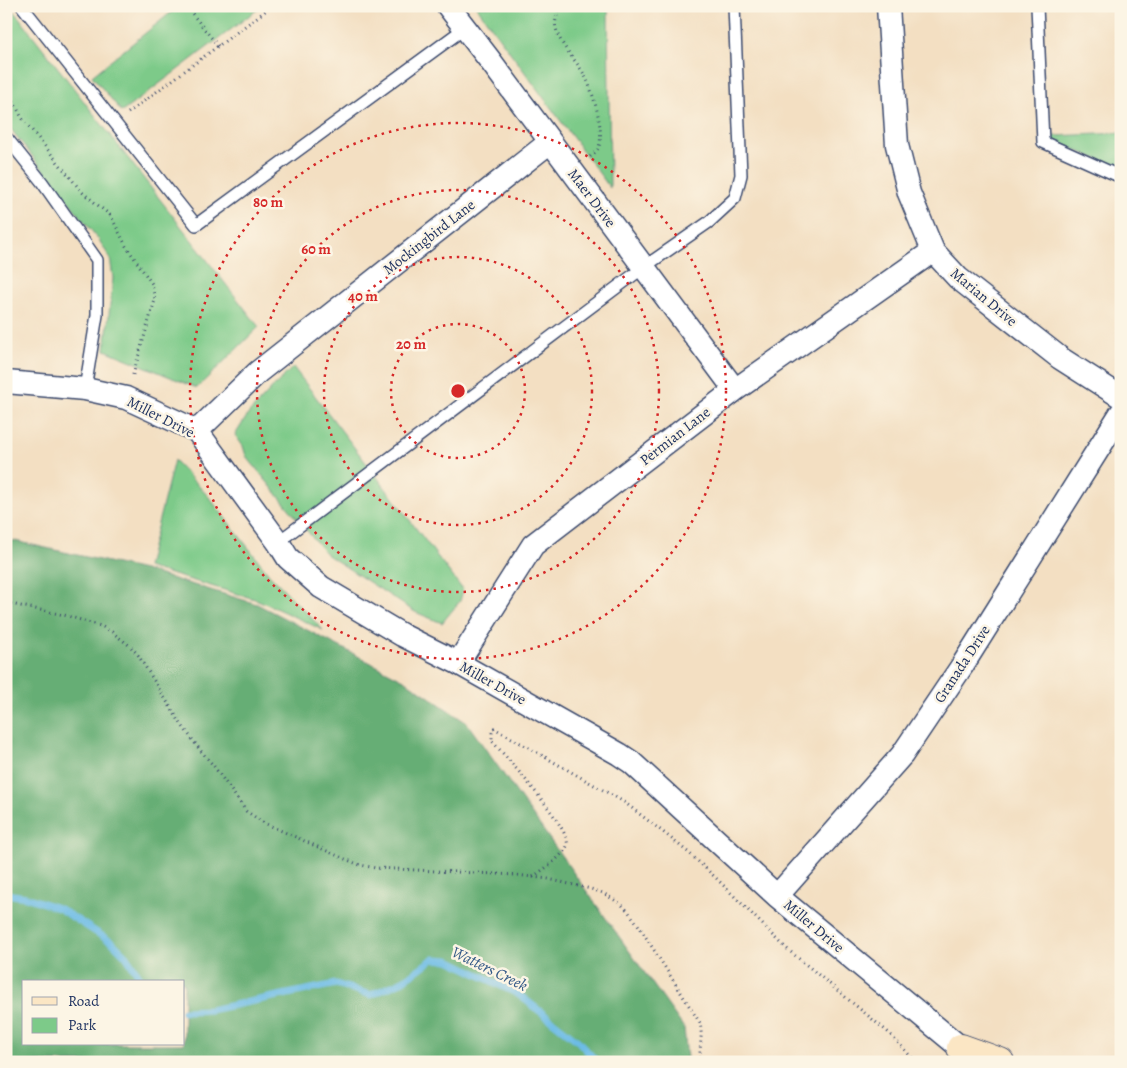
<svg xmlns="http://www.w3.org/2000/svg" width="1127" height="1068" font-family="Alegreya,serif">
  <rect width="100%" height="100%" fill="#fcf5e5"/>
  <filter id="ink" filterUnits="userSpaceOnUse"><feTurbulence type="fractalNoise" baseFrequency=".02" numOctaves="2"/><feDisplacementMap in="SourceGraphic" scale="10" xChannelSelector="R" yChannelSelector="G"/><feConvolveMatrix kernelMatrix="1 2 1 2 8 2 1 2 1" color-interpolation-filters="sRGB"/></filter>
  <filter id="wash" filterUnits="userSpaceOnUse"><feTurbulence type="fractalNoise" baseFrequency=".0096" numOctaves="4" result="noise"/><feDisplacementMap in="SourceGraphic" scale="20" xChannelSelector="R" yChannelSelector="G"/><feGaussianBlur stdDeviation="1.12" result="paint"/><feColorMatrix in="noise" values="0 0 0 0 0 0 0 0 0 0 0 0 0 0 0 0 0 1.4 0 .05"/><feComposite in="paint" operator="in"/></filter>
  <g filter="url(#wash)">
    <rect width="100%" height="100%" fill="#f3dfc2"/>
    <path fill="#7dca89" stroke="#4c7c74" d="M6 6H10L259 327 197 388 105 350 113 278 110 258 99 240 6 123Z
      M179 6H262L122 112 92 76Z
      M476 6H608L610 188Z
      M1121 133V169L1054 141 1053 136Z
      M293 367 463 590 460 601 442 623 415 612 326 554 246 456 243 446 235 435 249 413 279 381Z
      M174 460 208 496 269 574 323 630 258 600 147 567Z"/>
    <path fill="#66ae75" stroke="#406e6a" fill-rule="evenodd" d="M6 539 144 570 257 604 406 681 467 723 684 1028 687 1058 688 1062H6ZM24 982H184V1044H24Z"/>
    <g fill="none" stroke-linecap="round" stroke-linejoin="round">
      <path stroke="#6bbbe6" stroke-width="7" d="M6 894 26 897 60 909 113 943 126 956 143 982
        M184 1011 210 1010 336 984 371 995 401 982 433 959 449 960 518 994 578 1041 597 1062"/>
    </g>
  </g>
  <g filter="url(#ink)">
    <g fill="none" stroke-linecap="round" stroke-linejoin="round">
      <g stroke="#3b496d" stroke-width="14">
        <path id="lane" d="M22 6 196 225 465 28
          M1037 6 1043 142 1121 177
          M6 137 42 182 97 260V315L85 389
          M278 542 644 267 709 222 735 198 741 175 734 6"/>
      </g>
      <g stroke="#3b496d" stroke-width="25">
        <path id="street" d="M448 6 489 59 735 390
          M888 6 897 145 909 193 933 251 958 278 1060 358 1121 397
          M6 382 85 389 126 398 197 431 278 542 288 558 321 587 402 635 458 663 619 754 631 762 777 896 961 1048 975 1057
          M197 431 258 372 550 142
          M458 663 533 545 735 390 933 251
          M777 896 902 755 962 666 1121 413"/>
      </g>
      <g stroke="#3b496d" stroke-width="30">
        <path id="secondary" d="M961 1048 1000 1062"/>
      </g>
      <path stroke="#3b496d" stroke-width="3" stroke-dasharray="1 4" stroke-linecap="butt" d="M186 6 218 46
        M561 6C558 12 554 22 556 28 560 47 578 61 586 78 593 92 606 135 598 149 596 152 592 155 590 157
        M6 72 11 96 22 118 82 192 111 216 126 246 152 284 155 300 132 378
        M128 113 272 6
        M6 603 64 615 101 626 112 632 130 646 138 655 181 724 200 750 213 765 246 811 264 823 345 859 360 865 376 868 516 875 548 879 591 889 603 893 621 904 628 911 637 923 700 1023C703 1036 699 1049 700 1062
        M533 877C542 870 562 858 567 846 573 830 505 756 492 741V733L494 728 624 802 663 832 689 853 716 878 786 948 889 1033 916 1062"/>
      <use href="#lane" stroke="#fff" stroke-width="11"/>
      <use href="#street" stroke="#fff" stroke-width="22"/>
      <use href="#secondary" stroke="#fbe6c4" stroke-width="28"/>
    </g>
  </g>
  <g fill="none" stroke="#d62828" stroke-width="2.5" stroke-dasharray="2.5 5">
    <circle cx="458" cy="391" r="67"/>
    <circle cx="458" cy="391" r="134"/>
    <circle cx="458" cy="391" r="201"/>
    <circle cx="458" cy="391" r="268"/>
  </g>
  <g text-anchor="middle" stroke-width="5" stroke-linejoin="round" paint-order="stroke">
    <g font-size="15" fill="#1b2f5e" stroke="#fcf5e5">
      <text transform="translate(592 198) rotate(53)" y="5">Maer Drive</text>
      <text transform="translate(429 237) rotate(-38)" y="5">Mockingbird Lane</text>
      <text transform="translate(984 297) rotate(40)" y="5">Marian Drive</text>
      <text transform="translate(161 417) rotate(27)" y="5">Miller Drive</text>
      <text transform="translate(675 436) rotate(-38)" y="5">Permian Lane</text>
      <text transform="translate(962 664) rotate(-57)" y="5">Granada Drive</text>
      <text transform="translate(493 683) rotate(29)" y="5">Miller Drive</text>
      <text transform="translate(814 926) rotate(40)" y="5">Miller Drive</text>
    </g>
    <g font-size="16" font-style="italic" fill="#335987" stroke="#fcf5e5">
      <text transform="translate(490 968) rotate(26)" y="6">Watters Creek</text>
    </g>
  </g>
  <circle cx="458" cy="391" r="8" fill="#d62828" stroke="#fcf5e5" stroke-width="2.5"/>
  <g font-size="15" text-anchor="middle" font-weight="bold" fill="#d62828" stroke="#fcf5e5" stroke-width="5" stroke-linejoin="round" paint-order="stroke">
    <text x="268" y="207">80 m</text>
    <text x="316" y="254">60 m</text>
    <text x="363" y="301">40 m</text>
    <text x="411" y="349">20 m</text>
  </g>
  <rect width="1127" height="1068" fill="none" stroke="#fcf5e5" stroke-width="25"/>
  <rect x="22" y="980" width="162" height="65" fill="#fcf5e5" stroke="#a2a6af"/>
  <rect x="32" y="997" width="25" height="8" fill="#fbe6c4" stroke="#a2a6af"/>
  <text x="68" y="1006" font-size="15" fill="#1b2f5e">Road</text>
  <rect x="32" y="1018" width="25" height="15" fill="#7dca89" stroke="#a2a6af"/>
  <text x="68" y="1030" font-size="15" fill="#1b2f5e">Park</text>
</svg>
